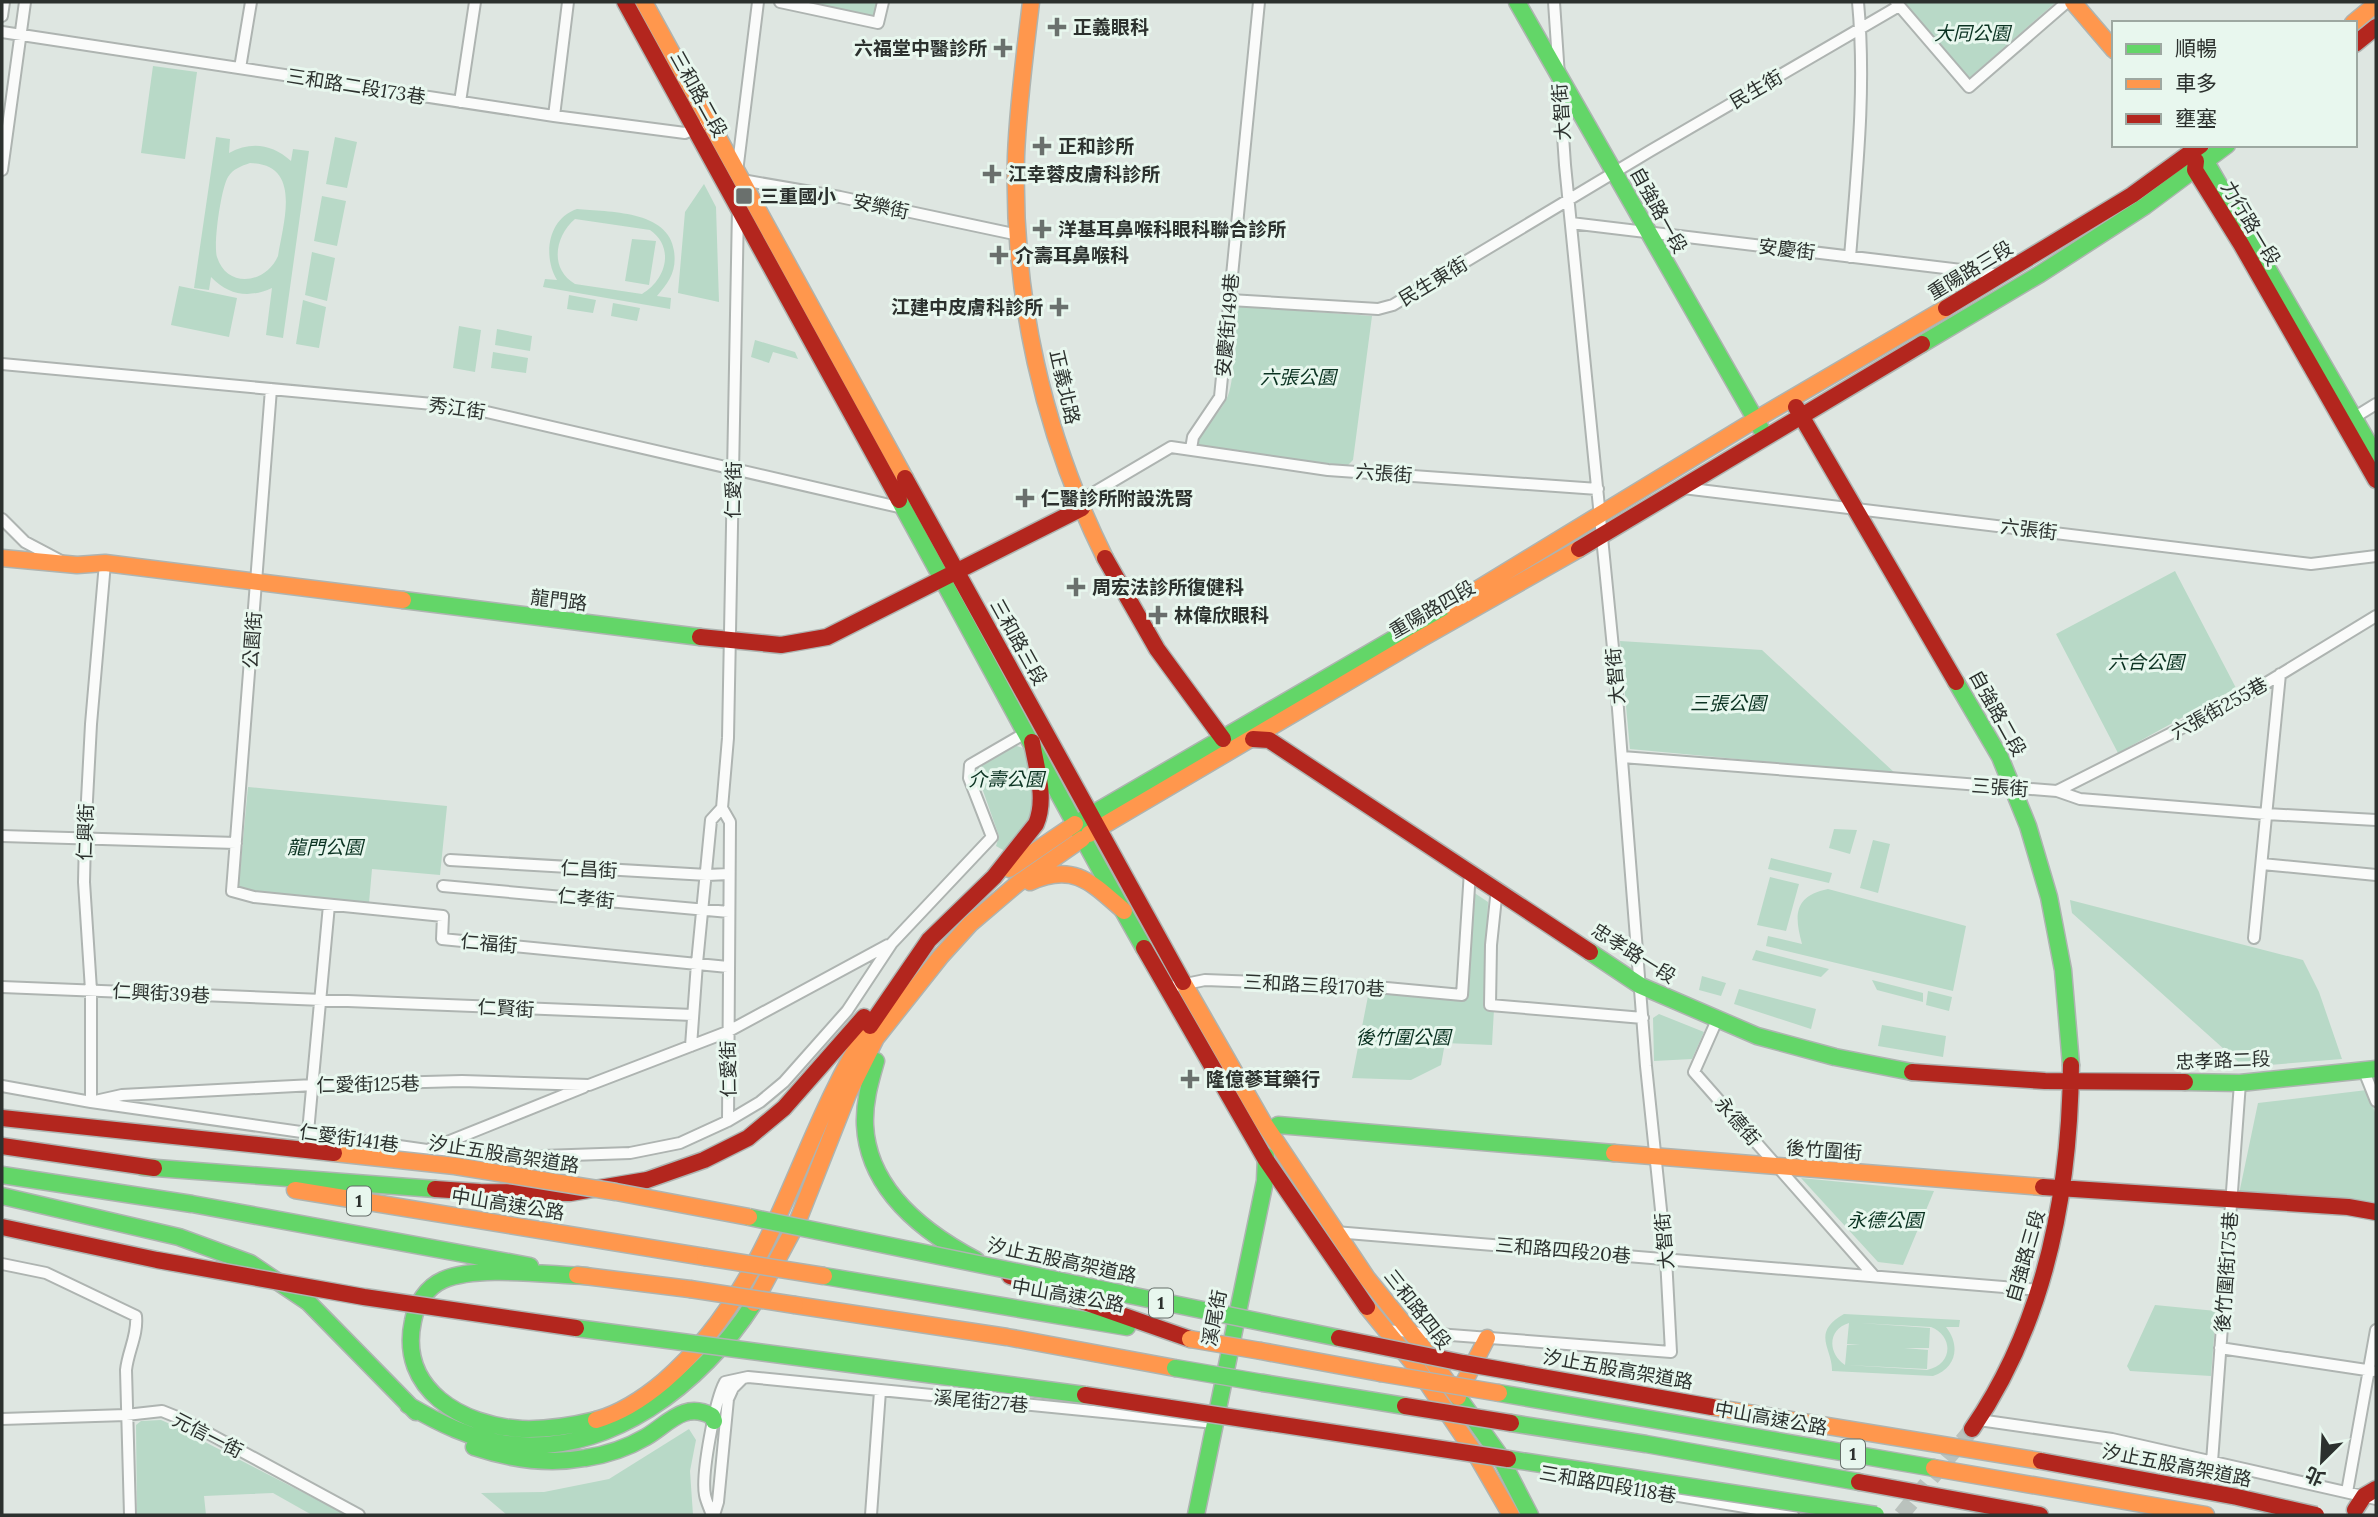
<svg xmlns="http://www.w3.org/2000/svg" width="2378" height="1517" font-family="Lora,'Noto Sans TC',serif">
  <rect width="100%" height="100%" fill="#dee6e1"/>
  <path fill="#b8d9c7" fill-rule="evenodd" d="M804 2H878L875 17Z
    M1902 2H2056L1968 79Z
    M153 66 197 72 185 159 141 153Z
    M216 137 230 139 229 153C251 141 272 144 291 161L293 149 309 151 283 338 266 335 272 288C250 298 229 296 211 277L209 290 194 288ZM250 163C303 164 283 223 278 256 266 284 227 289 217 257 213 245 221 188 228 177 233 169 241 166 250 163Z
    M335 137 357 142 347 188 326 184Z
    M704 184 716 207 719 302 678 293 685 212Z
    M322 196 346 201 337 246 314 241Z
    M577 209C608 212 669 210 674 251 677 271 669 282 657 296L671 298 670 309 543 287 545 279 557 280C543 257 547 219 577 209ZM575 219 650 230C676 248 665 281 642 294L575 284C549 269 555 236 575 219Z
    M632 239 656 241 649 285 625 281Z
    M312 252 335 258 327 301 305 295Z
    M179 286 237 298 229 337 171 325Z
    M569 295 596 300 593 313 567 309Z
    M303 300 326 307 319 348 296 344Z
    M613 303 640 308 637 321 611 316Z
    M1235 306 1372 316 1353 460 1348 465 1281 460 1195 447C1202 429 1217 417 1226 400 1236 383 1234 329 1235 306Z
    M459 326 481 330 475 372 453 368Z
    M497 329 532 336 530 351 495 345Z
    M755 340 795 352 798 359 773 352 769 363 751 357Z
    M493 352 528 358 526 373 491 368Z
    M2175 571 2236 688 2118 753 2056 634Z
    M1620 641 1762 650 1896 774 1630 749Z
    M1014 745 1023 748 1029 763 1033 817 1005 851 996 846 999 836 976 771 978 766Z
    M248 787 447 806 440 875 372 869 369 903 238 891Z
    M1834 829 1857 830 1850 854 1829 848Z
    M1873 840 1890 844 1878 893 1860 888Z
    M1771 858 1832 873 1829 883 1768 869Z
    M1770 877 1799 884 1786 931 1757 925Z
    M1828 889 1966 926 1953 991 1766 946 1768 936 1802 944C1794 915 1794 896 1828 889Z
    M1470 890 1488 902 1484 1008 1494 1009 1492 1045 1445 1043 1441 1065 1411 1080 1352 1078 1369 991 1465 1001Z
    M2070 900 2303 960 2319 992 2342 1059 2244 1067 2072 913Z
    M1756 950 1829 969 1821 977 1752 960Z
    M1702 976 1726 983 1721 996 1699 990Z
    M1872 980 1923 993V1002L1877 990Z
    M1739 989 1816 1009 1811 1029 1734 1004Z
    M1928 991 1952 997 1949 1011 1926 1005Z
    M1659 1014 1704 1032 1692 1059 1654 1061 1653 1018Z
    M1882 1025 1946 1036 1943 1057 1878 1046Z
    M2367 1090 2376 1115V1205L2239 1194 2258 1103Z
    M1801 1178 1934 1191 1903 1265 1878 1262Z
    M2155 1305 2216 1311 2211 1376 2130 1371 2127 1366Z
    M1844 1314 1960 1320 1959 1327H1946C1961 1346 1956 1368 1933 1376L1832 1371C1833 1349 1810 1333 1844 1314ZM1849 1323 1847 1344 1860 1345H1847L1845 1365C1827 1353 1828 1329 1849 1323ZM1860 1323 1931 1327C1954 1336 1953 1365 1927 1370L1846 1365 1927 1369 1928 1350 1904 1348H1929L1930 1328Z
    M161 1420 170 1424 347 1515H312L273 1493 204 1496 206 1515H137L136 1425 141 1421Z
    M689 1429 696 1440 690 1471 693 1515H507L481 1493 544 1492 609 1479Z"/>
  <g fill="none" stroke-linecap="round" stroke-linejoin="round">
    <path stroke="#bac2bd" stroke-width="16" stroke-dasharray="16 8" stroke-linecap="butt" d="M1901 1515 1972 1429"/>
    <g stroke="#aeb4b1" stroke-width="14">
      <path id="street" d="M780 2 878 23 883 2
        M1896 2 1969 87 2067 2
        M2 16 4 2
        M2 32 554 116 685 133 701 126
        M240 68 251 2
        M460 102 475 2
        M554 116 568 2
        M2 170 25 2
        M737 172 758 2
        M742 180 840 197 1019 235
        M1571 223 2003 275
        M1850 257C1857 171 1866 87 1858 2
        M1230 300 1378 309 1393 305 1650 151 1899 6
        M2 364 465 407 903 508
        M271 389 232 891 254 897 443 916 442 939 728 967
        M2355 417 2376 404
        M1191 449 1193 437 1220 397 1259 2
        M1683 488 2311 564 2376 556
        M1082 508 1088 496 1171 447 1328 470 1598 489
        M2 519 25 542 61 561
        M105 563 91 724 85 838 84 882 91 990V1102L427 1150 513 1157 630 1153 680 1143 728 1121 760 1102 784 1082 847 1011 892 943 992 837 969 778 970 765 1027 732
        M1622 757 2057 791 2080 799 2266 814 2376 820
        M2057 791 2245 696 2376 616
        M2 836 236 843
        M450 860 707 875 729 874
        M2262 864 2376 875
        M443 886 729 912
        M1497 888 1491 945 1490 1005 1643 1018
        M2254 938 2280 674
        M2 987 693 1015
        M1166 988 1205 980 1365 986 1462 995 1470 871
        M1717 1020 1694 1072 1874 1276
        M691 1046 697 963 711 820 722 808
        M2364 1071 2376 1101
        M2 1086 91 1102 122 1095 314 1085 462 1081 589 1085 727 1032 888 945
        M728 1121 730 822 722 808 728 738 738 209
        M308 1132 329 905
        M430 1149 584 1087
        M1335 1232 2039 1290
        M2 1264 46 1273 136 1316C138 1335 128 1351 126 1370L130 1515
        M1385 1330 1671 1352 1666 1258 1646 1066 1614 658 1565 165 1554 2
        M2220 1348 2373 1371
        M2 1419 126 1415 162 1411 182 1419 359 1515
        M1979 1420 2112 1439 2376 1499
        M2212 1462 2240 1083
        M1570 1478 1793 1515
        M2347 1492 2376 1330
        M712 1515C710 1509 706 1501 705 1495 701 1475 715 1400 725 1382L748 1377 1215 1423
        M714 1515 718 1502 728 1399 733 1388 742 1379
        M871 1515 880 1391"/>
    </g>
    <g stroke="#aeb4b1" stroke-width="19">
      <path id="fast" d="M1517 2 1761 429
        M2202 155 2376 456
        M1922 344 2040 274 2145 206 2227 145
        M899 500C981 649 1060 800 1144 948
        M403 600 700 637
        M1956 682 2000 757 2028 826 2049 897 2063 970 2071 1065
        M1082 820 1450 606
        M1590 952 1641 986 1757 1036 1835 1057 1912 1072
        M876 1061C870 1082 864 1102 865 1125 868 1190 923 1232 976 1260
        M2185 1082 2240 1083 2376 1069
        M1270 1131 1278 1125 1614 1153
        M143 1167 435 1189
        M2 1175 192 1204 530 1266
        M2 1196 179 1237 250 1263 308 1302 416 1412
        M587 1276C548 1275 478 1265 443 1280 427 1287 416 1304 413 1321 398 1390 463 1426 522 1429 548 1430 571 1426 596 1420
        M824 1276 1127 1327
        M1263 1383 1405 1406
        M1499 1393 1934 1468
        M1458 1397 1498 1453 1530 1515
        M408 1405C439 1423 471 1439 507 1444 609 1457 702 1384 754 1303
        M1511 1423 1646 1444 1859 1482
        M474 1447C510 1459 547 1465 585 1458 606 1455 627 1448 646 1437 668 1424 684 1401 712 1416L714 1421
        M1196 1515 1265 1181 1266 1156"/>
    </g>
    <g stroke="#aeb4b1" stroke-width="19">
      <path id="slow" d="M644 2 905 478
        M1031 2C1025 53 1018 104 1016 156 1012 296 1043 433 1105 558
        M2073 2 2114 50
        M2353 23 2376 4
        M2 558 77 565 105 563 403 600
        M1450 606 1755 420 1946 308
        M1089 834 1422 638 1579 549
        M1009 869 1075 824
        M1030 882C1074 862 1092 883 1124 911
        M1183 982 1263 1122 1367 1278 1421 1345 1458 1397
        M1614 1153 2043 1187
        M295 1190 705 1257
        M577 1275 690 1289
        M754 1303 797 1223 848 1094 876 1038 941 956 970 924 1017 884 1082 839
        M795 1305 1007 1337 1175 1368
        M1367 1307 1417 1368 1478 1458 1511 1515
        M1261 1351 1380 1373
        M1457 1396 1487 1338
        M596 1420C621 1413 645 1397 664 1381 776 1284 794 1143 870 1026
        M1934 1468 2206 1515"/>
    </g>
    <g stroke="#aeb4b1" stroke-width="19">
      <path id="jam" d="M625 2 899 500
        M2355 44 2376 27
        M2196 161 2195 170 2241 244 2376 480
        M1946 308 2132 195 2201 145
        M1796 407 1956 682
        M905 478 1183 982
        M1579 549 1922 344
        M1105 558 1157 649 1223 739
        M700 637 781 645 827 637 1082 508
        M1253 739 1269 740 1590 952
        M1144 948 1266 1160 1367 1307
        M870 1026 929 940 994 877 1036 824C1047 798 1036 768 1032 742
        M1912 1072 2045 1081 2185 1082
        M2 1146 154 1168
        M2043 1187 2348 1207 2376 1212
        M435 1189 480 1192 570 1193 647 1180 704 1160 748 1138 784 1108 864 1017
        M1010 1276 1190 1339
        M1972 1429C2045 1323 2070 1192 2071 1065
        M1859 1482 2040 1515
        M2355 1510 2364 1496 2376 1489"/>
    </g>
    <use href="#street" stroke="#fafbfa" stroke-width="10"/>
    <use href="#fast" stroke="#63d668" stroke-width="16"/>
    <use href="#slow" stroke="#ff974d" stroke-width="16"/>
    <use href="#jam" stroke="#b3261e" stroke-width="16"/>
    <g stroke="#aeb4b1" stroke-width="19" stroke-linecap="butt">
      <path id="fast-bridge" d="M749 1217 1339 1338
        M576 1328 1085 1395
        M1175 1368 1263 1383
        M1508 1459 1876 1515"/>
    </g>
    <g stroke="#aeb4b1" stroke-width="19" stroke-linecap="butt">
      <path id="slow-bridge" d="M334 1153 455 1166 616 1192 749 1217
        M705 1257 824 1276
        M690 1289 795 1305
        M1190 1339 1261 1351
        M1380 1373 1499 1393
        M1712 1407 2041 1461"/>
    </g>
    <g stroke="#aeb4b1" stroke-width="19" stroke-linecap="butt">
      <path id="jam-bridge" d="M2 1118 334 1153
        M2 1227 157 1260 364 1297 576 1328
        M1339 1338 1463 1363 1712 1407
        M1085 1395 1508 1459
        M1405 1406 1511 1423
        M2041 1461 2237 1497 2316 1515"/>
    </g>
    <use href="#fast-bridge" stroke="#63d668" stroke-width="16"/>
    <use href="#slow-bridge" stroke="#ff974d" stroke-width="16"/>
    <use href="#jam-bridge" stroke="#b3261e" stroke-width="16"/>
  </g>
  <g fill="#6a706d" stroke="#e8f7ee" stroke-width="2.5">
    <path d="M1053.5 16.5h7v7h7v7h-7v7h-7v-7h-7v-7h7z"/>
    <path d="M999.5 37.5h7v7h7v7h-7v7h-7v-7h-7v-7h7z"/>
    <path d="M1038.5 135.5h7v7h7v7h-7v7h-7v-7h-7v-7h7z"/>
    <path d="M988.5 163.5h7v7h7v7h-7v7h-7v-7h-7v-7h7z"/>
    <rect x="735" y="187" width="18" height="18" rx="3.5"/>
    <path d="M1038.5 218.5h7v7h7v7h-7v7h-7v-7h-7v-7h7z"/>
    <path d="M995.5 244.5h7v7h7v7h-7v7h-7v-7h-7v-7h7z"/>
    <path d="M1055.5 296.5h7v7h7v7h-7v7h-7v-7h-7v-7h7z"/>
    <path d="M1021.5 487.5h7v7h7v7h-7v7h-7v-7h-7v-7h7z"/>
    <path d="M1072.5 576.5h7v7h7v7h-7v7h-7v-7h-7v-7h7z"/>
    <path d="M1154.5 604.5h7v7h7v7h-7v7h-7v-7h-7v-7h7z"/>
    <path d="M1186.5 1068.5h7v7h7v7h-7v7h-7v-7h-7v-7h7z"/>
  </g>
  <g text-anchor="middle" stroke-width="6" stroke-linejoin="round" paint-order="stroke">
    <g fill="#e8f7ee" stroke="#646c68" stroke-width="2">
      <rect x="347" y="1186.5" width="24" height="29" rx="5"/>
      <rect x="1149" y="1288.5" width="24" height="29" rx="5"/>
      <rect x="1841" y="1439.5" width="24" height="29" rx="5"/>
    </g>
    <g font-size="18" font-weight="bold" fill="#2c312e">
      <text x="359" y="1207">1</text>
      <text x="1161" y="1309">1</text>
      <text x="1853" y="1460">1</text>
    </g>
    <g font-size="19" font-weight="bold" fill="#2c312e" stroke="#e8f7ee" text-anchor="start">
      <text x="1073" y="34">正義眼科</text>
      <text x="987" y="55" text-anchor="end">六福堂中醫診所</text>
      <text x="1058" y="153">正和診所</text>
      <text x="1008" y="181">江幸蓉皮膚科診所</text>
      <text x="760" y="203">三重國小</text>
      <text x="1058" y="236">洋基耳鼻喉科眼科聯合診所</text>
      <text x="1015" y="262">介壽耳鼻喉科</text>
      <text x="1043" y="314" text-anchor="end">江建中皮膚科診所</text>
      <text x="1041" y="505">仁醫診所附設洗腎</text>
      <text x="1092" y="594">周宏法診所復健科</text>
      <text x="1174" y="622">林偉欣眼科</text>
      <text x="1206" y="1086">隆億蔘茸藥行</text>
    </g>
    <g font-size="19" font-style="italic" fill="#0a3221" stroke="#e8f7ee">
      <text x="1972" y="40">大同公園</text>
      <text x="1298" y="384">六張公園</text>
      <text x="2146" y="669">六合公園</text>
      <text x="1728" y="710">三張公園</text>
      <text x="1006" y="786">介壽公園</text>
      <text x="325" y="854">龍門公園</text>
      <text x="1403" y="1044">後竹圍公園</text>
      <text x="1885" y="1227">永德公園</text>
    </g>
    <g font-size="19" fill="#2c312e" stroke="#e8f7ee">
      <text transform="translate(356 86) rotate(9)" y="7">三和路二段173巷</text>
      <text transform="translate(1756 89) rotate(-30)" y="7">民生街</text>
      <text transform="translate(699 94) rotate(61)" y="7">三和路二段</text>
      <text transform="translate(1561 112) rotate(-94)" y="7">大智街</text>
      <text transform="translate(881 206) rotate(12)" y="7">安樂街</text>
      <text transform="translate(1659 210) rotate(61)" y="7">自強路一段</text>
      <text transform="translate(2251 223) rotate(59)" y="7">力行路一段</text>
      <text transform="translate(1787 249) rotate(7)" y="7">安慶街</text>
      <text transform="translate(1970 270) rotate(-31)" y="7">重陽路三段</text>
      <text transform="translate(1433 281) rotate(-31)" y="7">民生東街</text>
      <text transform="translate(1227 325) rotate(-85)" y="7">安慶街149巷</text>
      <text transform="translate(1065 387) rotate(77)" y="7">正義北路</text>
      <text transform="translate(457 408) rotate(8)" y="7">秀江街</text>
      <text transform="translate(1384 473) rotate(4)" y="7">六張街</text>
      <text transform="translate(733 490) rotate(-89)" y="7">仁愛街</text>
      <text transform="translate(2029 529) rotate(7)" y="7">六張街</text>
      <text transform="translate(559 600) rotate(7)" y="7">龍門路</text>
      <text transform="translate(1432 609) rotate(-30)" y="7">重陽路四段</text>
      <text transform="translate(252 640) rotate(-86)" y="7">公園街</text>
      <text transform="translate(1019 642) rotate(61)" y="7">三和路三段</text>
      <text transform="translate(1615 676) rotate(-95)" y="7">大智街</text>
      <text transform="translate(2219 708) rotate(-29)" y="7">六張街255巷</text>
      <text transform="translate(1998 713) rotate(61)" y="7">自強路二段</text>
      <text transform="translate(2000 787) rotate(4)" y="7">三張街</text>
      <text transform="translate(85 832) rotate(-88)" y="7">仁興街</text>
      <text transform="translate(589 869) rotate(3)" y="7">仁昌街</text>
      <text transform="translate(586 898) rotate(6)" y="7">仁孝街</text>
      <text transform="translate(489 943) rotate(5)" y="7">仁福街</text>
      <text transform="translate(1634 953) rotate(32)" y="7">忠孝路一段</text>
      <text transform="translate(1314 985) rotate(3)" y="7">三和路三段170巷</text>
      <text transform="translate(161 993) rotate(3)" y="7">仁興街39巷</text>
      <text transform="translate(506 1008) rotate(3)" y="7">仁賢街</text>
      <text transform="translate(2223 1060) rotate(-2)" y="7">忠孝路二段</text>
      <text transform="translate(728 1069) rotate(-91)" y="7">仁愛街</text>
      <text transform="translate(368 1084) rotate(-1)" y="7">仁愛街125巷</text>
      <text transform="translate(1738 1121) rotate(49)" y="7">永德街</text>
      <text transform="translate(349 1138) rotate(8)" y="7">仁愛街141巷</text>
      <text transform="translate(1824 1150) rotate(4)" y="7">後竹圍街</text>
      <text transform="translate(504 1154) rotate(9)" y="7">汐止五股高架道路</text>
      <text transform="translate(508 1204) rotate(9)" y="7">中山高速公路</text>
      <text transform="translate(1664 1241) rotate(-95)" y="7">大智街</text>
      <text transform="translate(1563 1250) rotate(5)" y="7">三和路四段20巷</text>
      <text transform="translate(2025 1256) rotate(-74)" y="7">自強路三段</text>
      <text transform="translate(1062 1260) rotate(12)" y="7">汐止五股高架道路</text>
      <text transform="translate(2226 1272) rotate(-86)" y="7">後竹圍街175巷</text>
      <text transform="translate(1068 1295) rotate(10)" y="7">中山高速公路</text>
      <text transform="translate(1418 1309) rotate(52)" y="7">三和路四段</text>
      <text transform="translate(1214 1318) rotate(-79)" y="7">溪尾街</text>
      <text transform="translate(1618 1369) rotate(10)" y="7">汐止五股高架道路</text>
      <text transform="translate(981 1401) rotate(5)" y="7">溪尾街27巷</text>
      <text transform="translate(1771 1418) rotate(10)" y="7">中山高速公路</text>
      <text transform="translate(208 1435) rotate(27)" y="7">元信一街</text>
      <text transform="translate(2177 1465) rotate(11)" y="7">汐止五股高架道路</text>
      <text transform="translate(1608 1484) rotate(10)" y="7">三和路四段118巷</text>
    </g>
  </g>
  <rect width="2378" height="1517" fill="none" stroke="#2c312e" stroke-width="7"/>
  <rect x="2112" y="21" width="245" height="126" fill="#e8f7ee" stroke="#9da8a1" stroke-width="2"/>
  <rect x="2126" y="44" width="35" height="10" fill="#63d668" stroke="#9da8a1" stroke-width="2"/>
  <text x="2175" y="56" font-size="21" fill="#2c312e">順暢</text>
  <rect x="2126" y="79" width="35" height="10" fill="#ff974d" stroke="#9da8a1" stroke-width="2"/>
  <text x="2175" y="91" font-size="21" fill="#2c312e">車多</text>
  <rect x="2126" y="114" width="35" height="10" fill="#b3261e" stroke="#9da8a1" stroke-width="2"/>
  <text x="2175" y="126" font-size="21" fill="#2c312e">壅塞</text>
  <g transform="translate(2322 1461) rotate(204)" stroke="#e8f7ee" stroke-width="5" paint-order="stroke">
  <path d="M0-5L12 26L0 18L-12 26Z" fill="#2c312e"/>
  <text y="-10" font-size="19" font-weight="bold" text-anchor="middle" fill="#2c312e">北</text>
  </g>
</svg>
